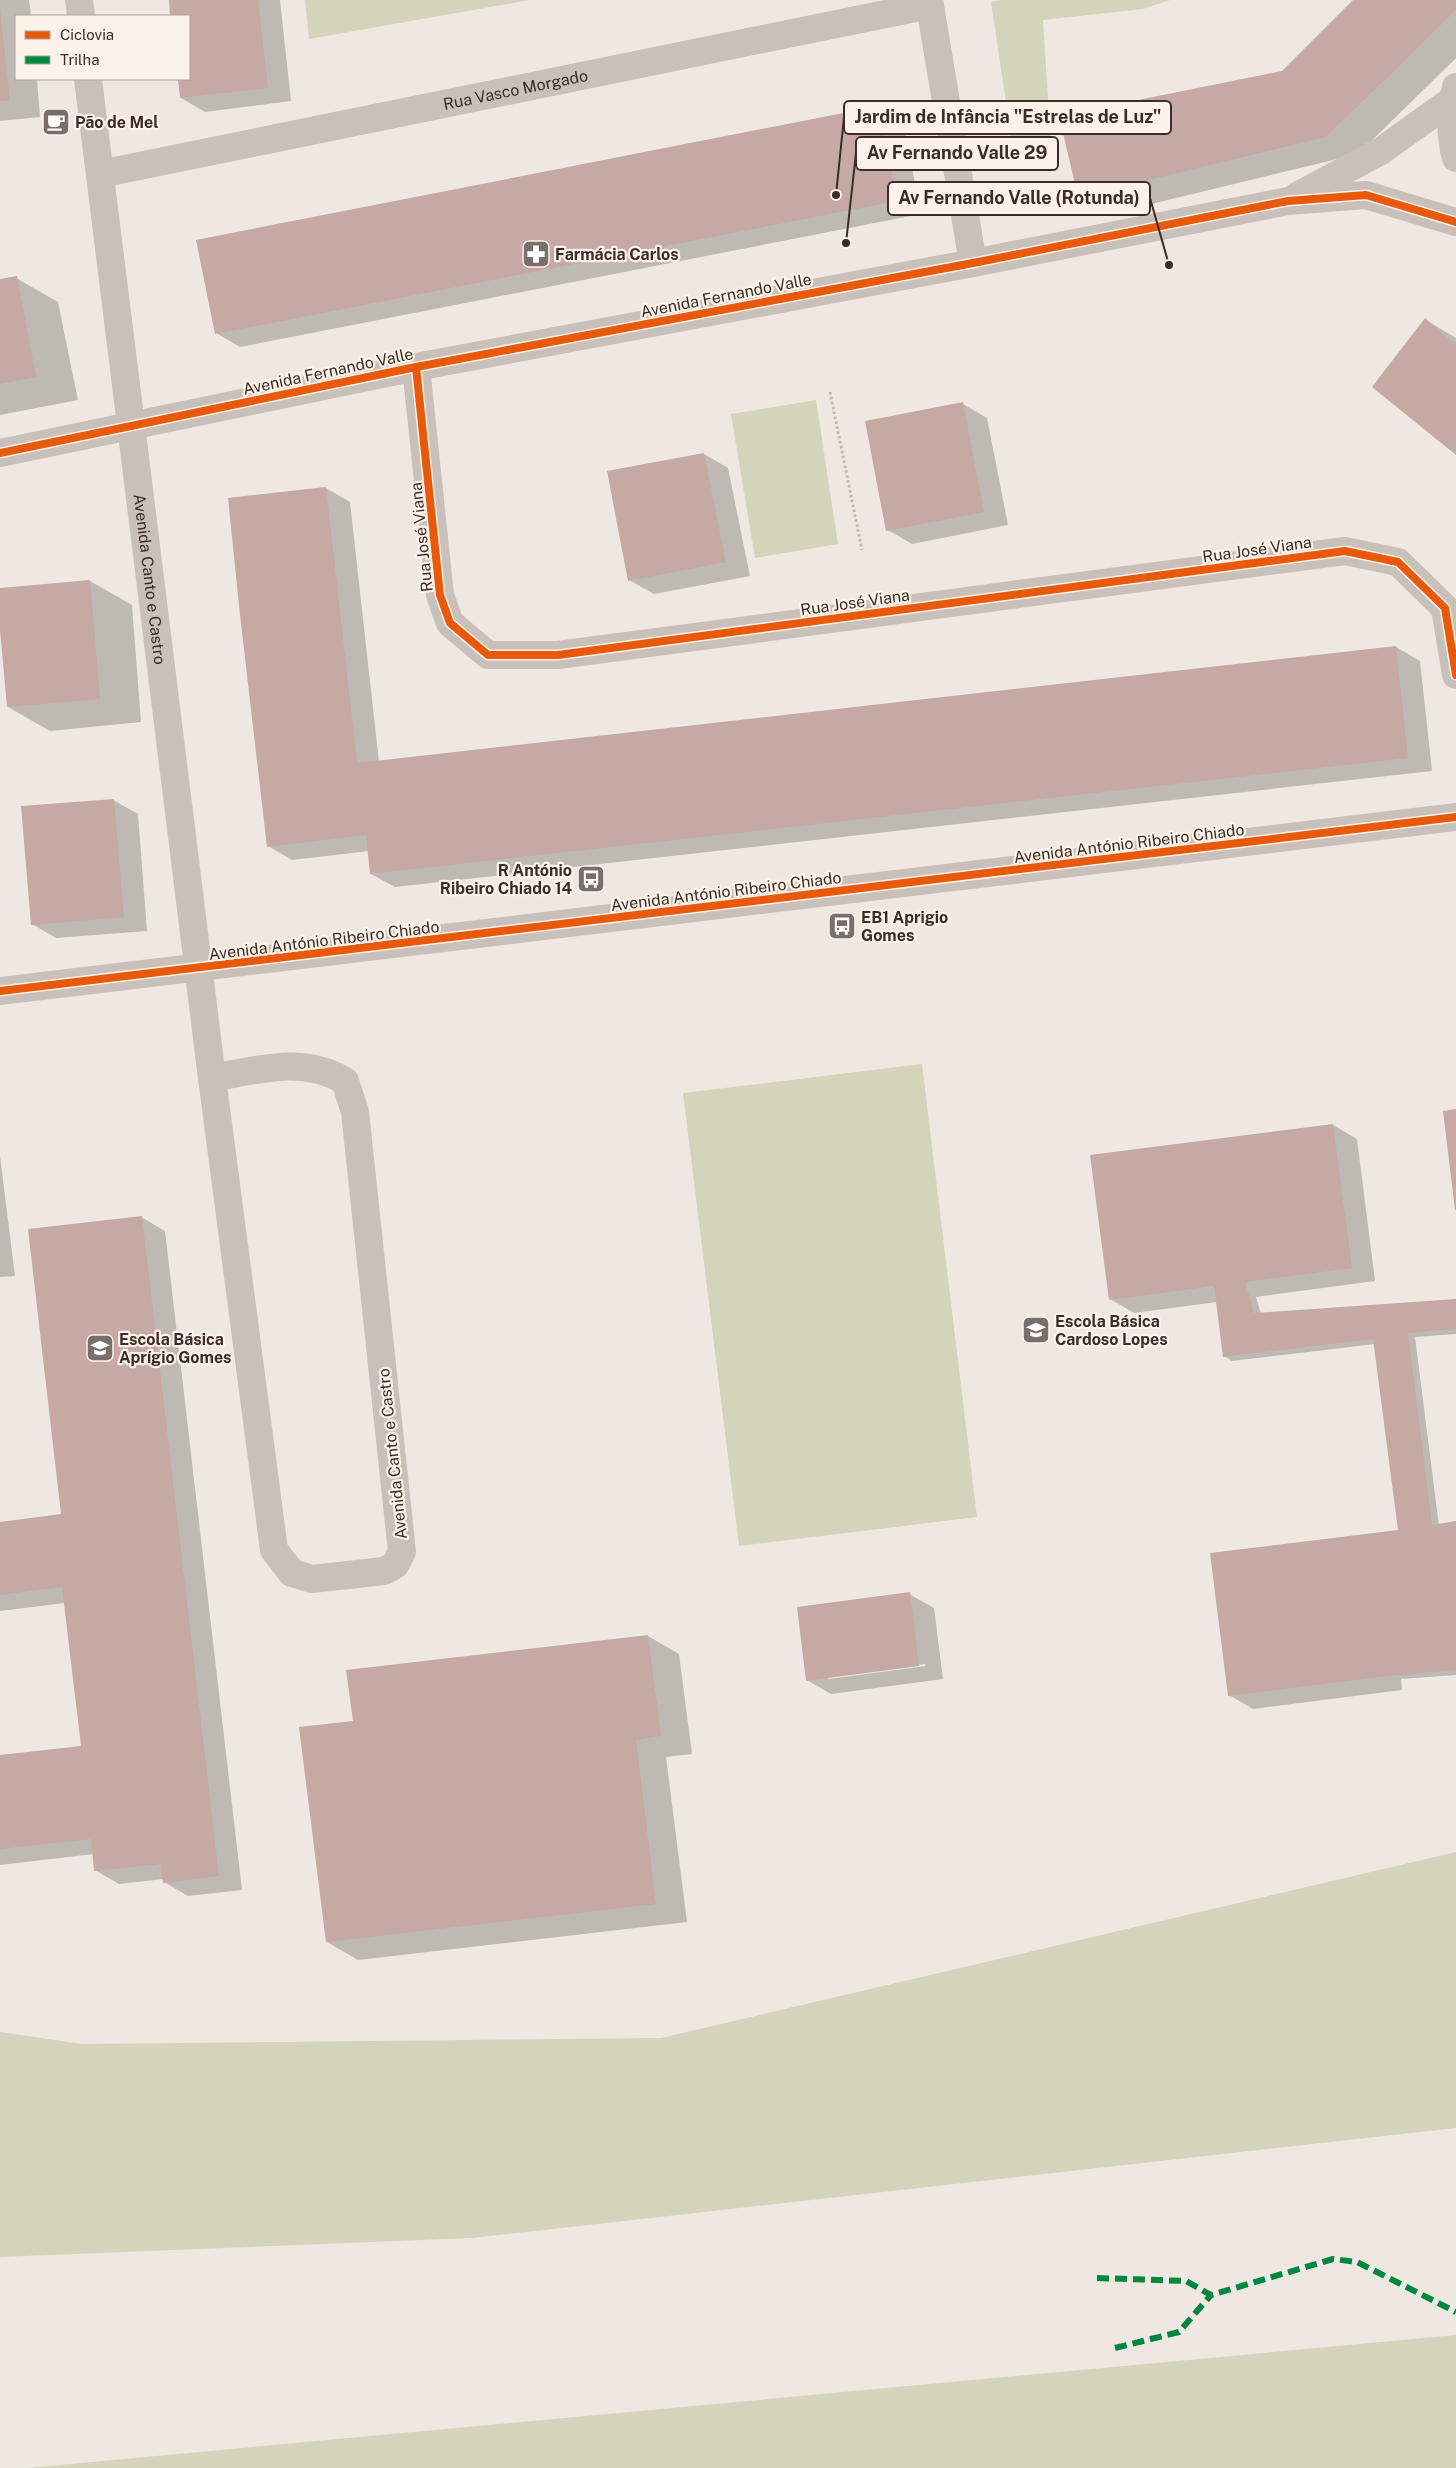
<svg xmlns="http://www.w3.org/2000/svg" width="1456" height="2468" font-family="'Public Sans',sans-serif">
  <rect width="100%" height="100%" fill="#efe8e2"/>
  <path fill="#d2d5ba" d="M305 0H530L309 39Z
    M1002 0H1170L1143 9 1043 20 1052 164 1015 162 991 2Z
    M816 400 838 544 755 558 731 414Z
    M922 1064 977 1517 739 1546 683 1093Z
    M1456 1852V2128L472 2238 0 2257V2032L83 2044 661 2038Z
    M1456 2335V2468H27Z"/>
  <path fill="#0003" fill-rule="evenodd" d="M0 0H29L31 16H16V79H37L40 117 0 121Z
    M170 0H280L291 101 205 112 181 98 179 79H189V16H172Z
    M1355 0H1456V58L1358 154 1110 214 1079 196 1282 72Z
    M879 108 903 122 921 214 240 347 216 333Z
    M16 278 58 302 78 400 0 415V281Z
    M1426 320 1456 338V454Z
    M963 404 987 418 1008 525 912 544 888 530Z
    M704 454 728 468 750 576 654 594 629 580 608 472Z
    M326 488 350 502 379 762 1396 647 1420 661 1432 771 395 887 371 874 369 851 292 860 268 846 229 499Z
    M90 581 132 605 141 722 50 731 8 707 0 616V589Z
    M113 800 138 814 147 931 56 938 32 924Z
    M1333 1125 1357 1139 1375 1281 1256 1297 1261 1314 1456 1300V1334L1415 1337 1439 1526 1456 1522V1675L1401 1679 1402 1690 1253 1709 1229 1695 1211 1554 1399 1531 1375 1344 1232 1361 1224 1356 1217 1302 1134 1313 1110 1299Z
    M0 1156 15 1276 0 1277Z
    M141 1217 165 1231 242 1890 188 1896 164 1882V1879L119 1884 95 1870 94 1854 0 1865V1756L82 1747 65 1603 0 1611V1523L62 1516Z
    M909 1594 934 1608 943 1679 831 1694 807 1680ZM925 1664 926 1666 828 1679V1676Z
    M648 1636 679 1654 692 1754 666 1757 687 1922 358 1960 327 1942Z"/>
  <path fill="#c5a9a2" d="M169 0H258L268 88 180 98 178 79H189V16H170Z
    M1353 0H1456V10L1326 137 1078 197 1059 116 1282 71Z
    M0 9 10 100 0 101Z
    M879 106 897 201 215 334 196 240Z
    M17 276 36 377 0 384V279Z
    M1425 318 1456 345V455L1372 387Z
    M963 402 984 512 886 531 865 421Z
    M704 453 726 562 628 581 607 471Z
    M326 487 357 763 1396 646 1408 758 370 874 366 835 267 847 240 615 228 498Z
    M90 580 100 699 7 707 0 630V588Z
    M114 799 124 917 31 925 21 806Z
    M1456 1109V1210H1455L1443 1111Z
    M1333 1124 1352 1268 1245 1282 1254 1313 1456 1299V1329L1408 1333 1432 1525 1456 1521V1670L1379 1677 1228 1696 1210 1553 1398 1530 1373 1339 1223 1357 1214 1286 1109 1300 1090 1155Z
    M142 1216 219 1876 163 1883 161 1864 94 1871 91 1839 0 1849V1755L81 1746 62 1587 0 1595V1522L61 1514 28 1229Z
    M910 1592 919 1666 806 1681 797 1607Z
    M648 1635 661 1736 636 1740 656 1904 326 1942 299 1727 353 1721 346 1670Z"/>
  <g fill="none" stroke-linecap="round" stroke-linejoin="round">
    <path stroke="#c1b8b3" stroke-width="3" stroke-dasharray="2.5 2.5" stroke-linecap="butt" d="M830 392 862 550"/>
    <g stroke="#c9c0ba" stroke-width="28">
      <path d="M79 0 81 16"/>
      <path d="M929 0 973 263"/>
      <path id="s1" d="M88 79 212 1078 274 1550 292 1573 312 1579 384 1571 395 1565 402 1552 355 1112 345 1081C302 1055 259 1070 212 1078"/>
      <path d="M1456 87C1450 109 1450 137 1456 158"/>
      <path id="s2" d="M100 174 930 5"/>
      <path d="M1297 196 1381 151 1452 100"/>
      <path d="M416 367 440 595 450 623 488 655H558L1345 551 1398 562 1445 608 1456 675"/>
      <path d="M0 453 416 367 973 263 1288 201 1366 195 1456 222"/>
      <path d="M0 991 1456 817"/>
    </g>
    <path stroke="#00873e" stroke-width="6" stroke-dasharray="12 6" stroke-linecap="butt" d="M1097 2278 1186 2281 1211 2295 1333 2259 1357 2262 1456 2312
      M1115 2348 1179 2332 1211 2295"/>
    <g stroke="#fcf2e9" stroke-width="11">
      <path id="cycleway" d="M416 367 440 595 450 623 488 655H558L1345 551 1398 562 1445 608 1456 675
        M0 453 416 367 973 263 1288 201 1366 195 1456 222
        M0 991 1456 817"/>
    </g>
    <use href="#cycleway" stroke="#e8590c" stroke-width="8"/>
  </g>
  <defs>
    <g id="cafe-square" transform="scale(1.4375)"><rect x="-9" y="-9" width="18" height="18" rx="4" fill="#796e69" stroke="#fcf2e9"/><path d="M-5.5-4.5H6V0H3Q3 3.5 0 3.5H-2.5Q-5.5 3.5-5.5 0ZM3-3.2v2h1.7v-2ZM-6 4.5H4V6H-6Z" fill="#fff"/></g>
    <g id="pharmacy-square" transform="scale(1.4375)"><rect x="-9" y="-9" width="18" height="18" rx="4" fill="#796e69" stroke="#fcf2e9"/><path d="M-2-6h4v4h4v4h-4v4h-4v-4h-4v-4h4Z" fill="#fff"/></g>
    <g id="bus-square" transform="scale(1.4375)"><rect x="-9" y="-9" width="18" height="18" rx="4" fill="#796e69" stroke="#fcf2e9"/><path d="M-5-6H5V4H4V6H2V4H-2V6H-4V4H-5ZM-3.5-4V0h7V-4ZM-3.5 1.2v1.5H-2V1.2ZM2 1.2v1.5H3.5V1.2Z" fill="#fff"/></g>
    <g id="school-square" transform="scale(1.4375)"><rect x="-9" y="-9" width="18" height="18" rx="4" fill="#796e69" stroke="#fcf2e9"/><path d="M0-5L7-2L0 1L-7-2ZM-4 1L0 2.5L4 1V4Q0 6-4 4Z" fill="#fff"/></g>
  </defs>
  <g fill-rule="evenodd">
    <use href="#cafe-square" x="56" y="122"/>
    <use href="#pharmacy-square" x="536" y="254"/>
    <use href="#bus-square" x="591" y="879"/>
    <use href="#bus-square" x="842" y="926"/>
    <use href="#school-square" x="1036" y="1330"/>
    <use href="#school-square" x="100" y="1348"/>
  </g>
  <g text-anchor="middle" stroke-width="4.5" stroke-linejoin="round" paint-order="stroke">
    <g font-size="16" fill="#3a2c28" stroke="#fcf2e9">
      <text dy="6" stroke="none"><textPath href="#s2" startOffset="424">Rua Vasco Morgado</textPath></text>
      <text transform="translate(726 295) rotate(-11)" y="6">Avenida Fernando Valle</text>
      <text transform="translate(328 371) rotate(-12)" y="6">Avenida Fernando Valle</text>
      <text transform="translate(421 537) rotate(-96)" y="6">Rua José Viana</text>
      <text transform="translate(1257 549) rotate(-8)" y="6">Rua José Viana</text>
      <text dy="6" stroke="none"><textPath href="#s1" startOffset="504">Avenida Canto e Castro</textPath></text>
      <text transform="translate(855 602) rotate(-8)" y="6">Rua José Viana</text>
      <text transform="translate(1129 843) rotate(-7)" y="6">Avenida António Ribeiro Chiado</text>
      <text transform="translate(726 891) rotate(-7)" y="6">Avenida António Ribeiro Chiado</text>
      <text transform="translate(324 940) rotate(-7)" y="6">Avenida António Ribeiro Chiado</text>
      <text transform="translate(392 1454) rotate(-96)" y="6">Avenida Canto e Castro</text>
    </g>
    <g font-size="16" font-weight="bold" fill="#3a2c28" stroke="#fcf2e9" text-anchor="start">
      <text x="75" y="128">Pão de Mel</text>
      <text x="555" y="260">Farmácia Carlos</text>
      <text x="572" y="876" text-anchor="end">R António<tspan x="572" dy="18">Ribeiro Chiado 14</tspan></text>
      <text x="861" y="923">EB1 Aprigio<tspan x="861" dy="18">Gomes</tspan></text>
      <text x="1055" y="1327">Escola Básica<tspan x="1055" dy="18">Cardoso Lopes</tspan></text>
      <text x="119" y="1345">Escola Básica<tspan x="119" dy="18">Aprígio Gomes</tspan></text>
    </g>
  </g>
  <path fill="none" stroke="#3a2c28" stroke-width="2" d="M836 195L844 117M846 243L856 153M1169 265L1150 198"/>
  <g fill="#3a2c28" stroke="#fcf2e9" stroke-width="2">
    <circle cx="836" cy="195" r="5"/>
    <circle cx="846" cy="243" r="5"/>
    <circle cx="1169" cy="265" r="5"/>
  </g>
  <g fill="#fcf2e9" stroke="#3a2c28" stroke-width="2">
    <rect x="844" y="101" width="327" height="33" rx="5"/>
    <rect x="856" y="137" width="202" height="33" rx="5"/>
    <rect x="888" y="182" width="262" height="33" rx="5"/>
  </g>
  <g font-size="18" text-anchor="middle" font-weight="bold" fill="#3a2c28">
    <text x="1008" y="123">Jardim de Infância "Estrelas de Luz"</text>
    <text x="957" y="159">Av Fernando Valle 29</text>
    <text x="1019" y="204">Av Fernando Valle (Rotunda)</text>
  </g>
  <rect x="15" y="15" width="175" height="65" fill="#fcf2e9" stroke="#aea39c"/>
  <rect x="25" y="31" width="25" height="8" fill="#e8590c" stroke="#aea39c"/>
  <text x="60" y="40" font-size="15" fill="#3a2c28">Ciclovia</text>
  <rect x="25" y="56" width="25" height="8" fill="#00873e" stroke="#aea39c"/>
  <text x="60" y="65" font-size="15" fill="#3a2c28">Trilha</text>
</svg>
